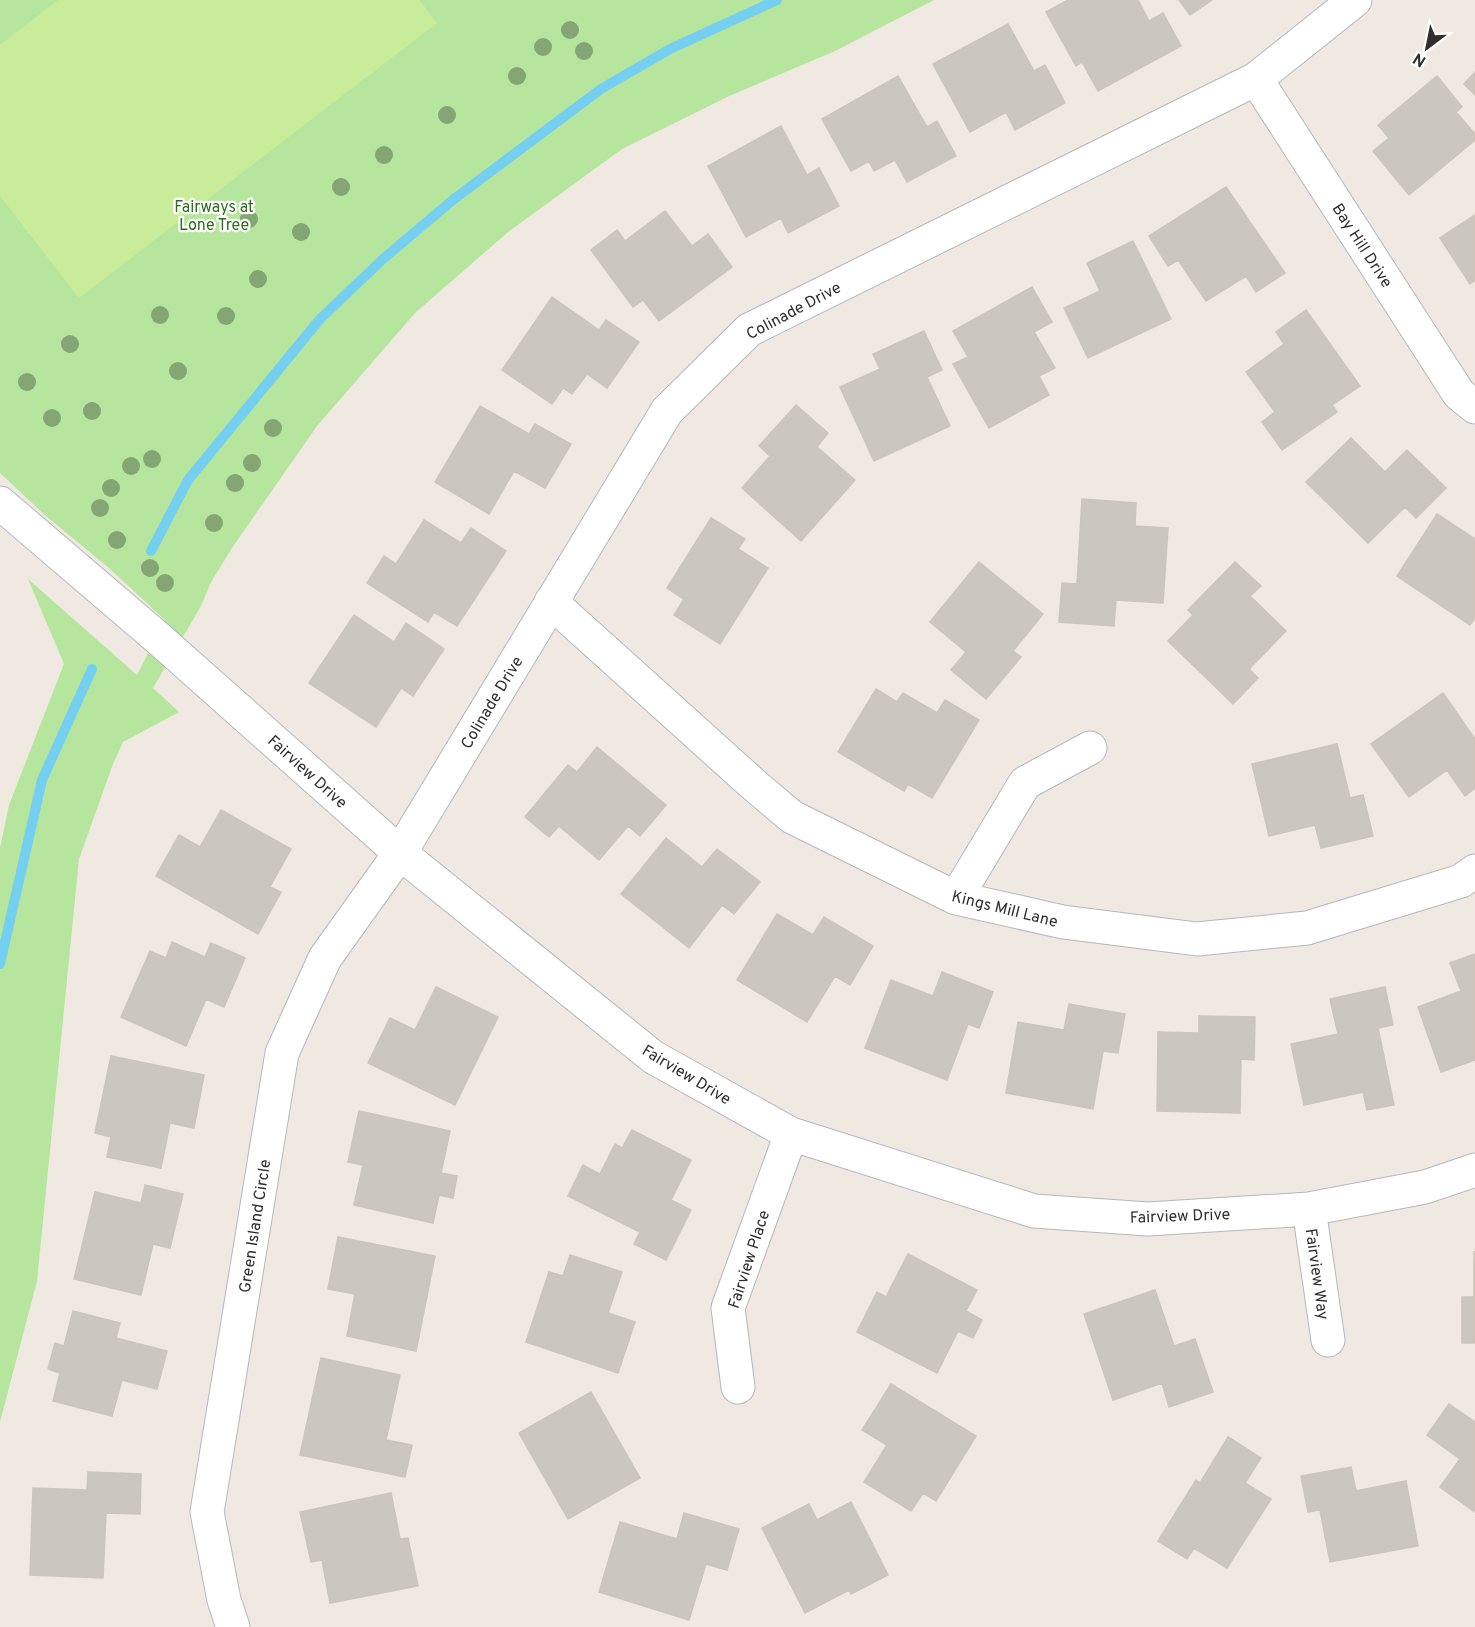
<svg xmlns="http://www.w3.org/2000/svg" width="1475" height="1627" font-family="Overpass,sans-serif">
  <rect width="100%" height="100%" fill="#efe9e1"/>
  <path fill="#b6e59e" d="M0 0H934L835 51 727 97 622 149 508 232 415 313 317 426 234 545 211 582 201 606 153 688 179 712 123 742 113 764 79 859 37 1281 0 1422V848L9 805 64 664 28 579 137 675 165 620 109 568 47 517 0 473Z"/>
  <path fill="#c9ec9a" d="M58 0H419L437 23 79 298 0 196V45Z"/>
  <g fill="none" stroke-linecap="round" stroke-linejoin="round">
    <path stroke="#75cff0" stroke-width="10" d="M151 551 188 480 320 319 383 259 454 199 601 89 670 49 777 0
      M0 964 42 780 92 669"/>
  </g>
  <path fill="#cbc7bf" stroke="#cbc5ba" stroke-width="1.5" d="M1068 0H1138L1149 21 1163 13 1181 46 1098 91 1082 62 1076 66 1046 12Z
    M1179 0H1212L1190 15Z
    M1008 24 1034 71 1045 65 1065 103 1015 130 1006 112 970 132 933 64Z
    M1475 72V95L1464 84Z
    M898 76 927 127 937 121 956 156 907 182 895 160 874 171 869 161 851 171 822 119Z
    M1437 76 1462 107 1456 112 1475 134V140L1409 195 1373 151 1389 138 1378 125Z
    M781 126 807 175 819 168 839 206 788 233 781 218 746 237 708 166Z
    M1226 187 1285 273 1256 292 1246 276 1206 301 1178 260 1168 266 1149 236Z
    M665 211 692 246 708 234 732 267 659 321 643 300 633 307 591 250 617 230 625 241Z
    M1475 215V280L1470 284 1440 238Z
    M1133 241 1171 319 1088 358 1064 308 1100 291 1087 263Z
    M1032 287 1052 322 1034 332 1055 368 1039 376 1049 395 989 428 953 364 968 357 953 331Z
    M552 297 599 330 606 320 639 342 607 388 587 374 572 394 563 388 552 404 502 370Z
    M1306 310 1360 386 1332 405 1337 412 1282 450 1262 422 1275 412 1246 372 1284 344 1276 332Z
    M924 331 942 370 927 377 950 426 874 461 840 387 880 369 873 354Z
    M796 405 828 433 817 447 855 480 801 541 742 488 770 456 759 446Z
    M480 406 529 434 535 424 571 444 545 488 514 471 489 514 435 482Z
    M1351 438 1385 472 1407 450 1446 488 1416 518 1405 507 1368 543 1306 482Z
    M1082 499 1136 503 1135 526 1168 528 1163 603 1116 600 1114 626 1059 622 1062 583 1077 584Z
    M1437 514 1475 539V618L1470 625 1397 576Z
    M711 518 745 539 738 549 768 568 720 644 674 615 684 599 667 588Z
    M424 520 461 543 471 528 506 551 457 626 434 612 428 622 367 583 384 556 396 564Z
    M979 562 1043 614 1013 651 1021 657 986 699 951 670 966 652 930 622Z
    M1235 562 1261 586 1250 596 1286 631 1249 669 1258 678 1233 704 1168 641 1193 615 1188 610Z
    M354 615 394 642 406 623 444 649 413 696 401 688 376 727 309 683Z
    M876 689 897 702 903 693 937 713 945 700 979 720 932 798 908 784 904 791 838 752Z
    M1443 693 1475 739V788L1465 796 1447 770 1409 797 1371 744Z
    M1337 744 1350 798 1363 795 1373 836 1321 848 1315 825 1269 836 1252 764Z
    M597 747 666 805 640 836 628 826 599 860 559 826 549 837 525 817 568 765 577 772Z
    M221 810 291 849 270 887 281 892 258 934 156 876 179 835 200 847Z
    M666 838 702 867 717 849 760 882 734 914 722 905 689 948 621 894Z
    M777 914 813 935 824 917 873 946 850 985 835 976 807 1022 737 980Z
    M172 942 205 957 211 943 245 958 224 1007 206 999 186 1046 121 1017 150 951 166 958Z
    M1475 954V1060L1441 1072 1418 1007 1461 991 1450 963Z
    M942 972 993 992 979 1028 968 1024 947 1080 865 1048 891 980 933 996Z
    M436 987 498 1017 455 1105 368 1063 390 1018 415 1030Z
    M1385 987 1393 1025 1378 1028 1394 1105 1367 1110 1363 1092 1304 1105 1291 1044 1338 1034 1330 999Z
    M1069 1004 1125 1014 1118 1053 1103 1051 1093 1109 1006 1093 1018 1022 1064 1030Z
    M1199 1016 1255 1017 1254 1060 1241 1059 1240 1113 1157 1111 1158 1032 1199 1033Z
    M111 1056 204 1075 194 1128 170 1123 161 1168 107 1157 111 1137 95 1133Z
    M359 1111 450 1131 441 1173 457 1176 453 1198 439 1195 433 1223 354 1205 363 1165 348 1162Z
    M632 1130 691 1160 671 1200 691 1210 666 1260 634 1244 640 1232 568 1196 583 1165 600 1174 615 1144 622 1148Z
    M145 1185 183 1194 170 1248 153 1244 141 1295 74 1279 95 1192 141 1203Z
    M338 1237 435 1256 416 1351 347 1336 355 1294 328 1289Z
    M1474 1251 1475 1343H1462V1297H1474Z
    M908 1254 977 1290 966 1311 982 1320 973 1338 958 1331 937 1373 857 1332 877 1292 886 1297Z
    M570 1255 622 1272 608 1313 635 1322 618 1373 526 1342 549 1272 563 1276Z
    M1155 1290 1174 1346 1195 1339 1213 1392 1169 1407 1162 1383 1113 1400 1084 1314Z
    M73 1311 120 1323 116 1338 167 1351 157 1389 122 1380 112 1416 53 1401 60 1373 48 1369 55 1343 64 1346Z
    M321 1358 400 1375 386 1440 412 1445 405 1477 300 1455Z
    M891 1384 976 1436 936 1501 923 1493 911 1511 864 1482 887 1445 862 1430Z
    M591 1392 640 1478 568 1519 519 1433Z
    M1449 1404 1475 1422V1512L1440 1487 1460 1459 1427 1435Z
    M1228 1437 1261 1458 1245 1483 1271 1499 1227 1568 1194 1548 1187 1559 1158 1541 1196 1480 1200 1483Z
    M1351 1467 1356 1491 1406 1481 1418 1546 1330 1562 1320 1510 1308 1512 1301 1476Z
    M88 1472 141 1474 140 1514 106 1513 103 1578 30 1575 33 1488 87 1490Z
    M391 1493 400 1539 408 1538 418 1586 330 1603 322 1560 311 1562 300 1512Z
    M851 1502 888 1575 851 1594 849 1590 805 1613 762 1528 809 1504 817 1520Z
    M684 1513 739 1529 727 1570 706 1564 689 1620 599 1592 620 1522 677 1539Z"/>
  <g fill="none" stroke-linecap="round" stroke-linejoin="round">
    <g stroke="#b4b7c1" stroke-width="35">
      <path id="minor" d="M1256 79 1459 394 1475 407
        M0 503 159 639 400 853 653 1057 791 1134 1034 1211 1148 1219 1309 1209 1425 1187 1475 1170
        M551 602 753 784 792 817 956 898 1063 922 1197 939 1307 928 1461 881 1475 871
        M956 898 1025 783 1090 748
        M1309 1209 1328 1340
        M738 1387 728 1308 791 1134
        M233 1627 224 1600 207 1512 282 1053 325 958 400 853 667 411 749 330 1256 79 1355 0"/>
    </g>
    <use href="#minor" stroke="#fff" stroke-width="33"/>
  </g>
  <g fill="#84a574">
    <circle cx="570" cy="30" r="9"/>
    <circle cx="543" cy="47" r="9"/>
    <circle cx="584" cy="51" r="9"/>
    <circle cx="517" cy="76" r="9"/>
    <circle cx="447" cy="115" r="9"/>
    <circle cx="384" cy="155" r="9"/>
    <circle cx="341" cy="187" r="9"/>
    <circle cx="249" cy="219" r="9"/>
    <circle cx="301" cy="232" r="9"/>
    <circle cx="258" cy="279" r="9"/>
    <circle cx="160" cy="315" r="9"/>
    <circle cx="226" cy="316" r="9"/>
    <circle cx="70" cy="344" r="9"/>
    <circle cx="178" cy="371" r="9"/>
    <circle cx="27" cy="382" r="9"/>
    <circle cx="92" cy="411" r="9"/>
    <circle cx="52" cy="418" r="9"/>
    <circle cx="273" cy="428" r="9"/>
    <circle cx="152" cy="459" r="9"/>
    <circle cx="252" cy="463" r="9"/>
    <circle cx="131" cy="466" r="9"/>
    <circle cx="235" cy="483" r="9"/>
    <circle cx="111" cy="488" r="9"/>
    <circle cx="100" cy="508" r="9"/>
    <circle cx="214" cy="523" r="9"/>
    <circle cx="117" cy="540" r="9"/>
    <circle cx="150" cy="568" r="9"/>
    <circle cx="165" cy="583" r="9"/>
  </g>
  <g text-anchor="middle" stroke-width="4.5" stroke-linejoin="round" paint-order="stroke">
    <g font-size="16" fill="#2c6e1b" stroke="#fff">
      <text x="214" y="212">Fairways at<tspan x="214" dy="18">Lone Tree</tspan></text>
    </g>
    <g font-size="16" fill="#2e2e2e" stroke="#fff">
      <text transform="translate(1363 245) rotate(57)" y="6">Bay Hill Drive</text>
      <text transform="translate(793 310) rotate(-28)" y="6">Colinade Drive</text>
      <text transform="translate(491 702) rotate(-59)" y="6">Colinade Drive</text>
      <text transform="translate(308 771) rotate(42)" y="6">Fairview Drive</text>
      <text transform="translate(1005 908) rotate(14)" y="6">Kings Mill Lane</text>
      <text transform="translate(687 1074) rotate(31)" y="6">Fairview Drive</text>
      <text transform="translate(1180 1215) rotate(-2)" y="6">Fairview Drive</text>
      <text transform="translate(254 1226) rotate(-81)" y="6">Green Island Circle</text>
      <text transform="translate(748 1259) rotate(-72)" y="6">Fairview Place</text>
      <text transform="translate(1318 1274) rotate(82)" y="6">Fairview Way</text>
    </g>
  </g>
  <g transform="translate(1427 48) rotate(212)" stroke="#ffffff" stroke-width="4.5" paint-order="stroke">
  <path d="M0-4.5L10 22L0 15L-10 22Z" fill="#2e2e2e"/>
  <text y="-9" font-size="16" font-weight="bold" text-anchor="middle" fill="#2e2e2e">N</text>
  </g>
</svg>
